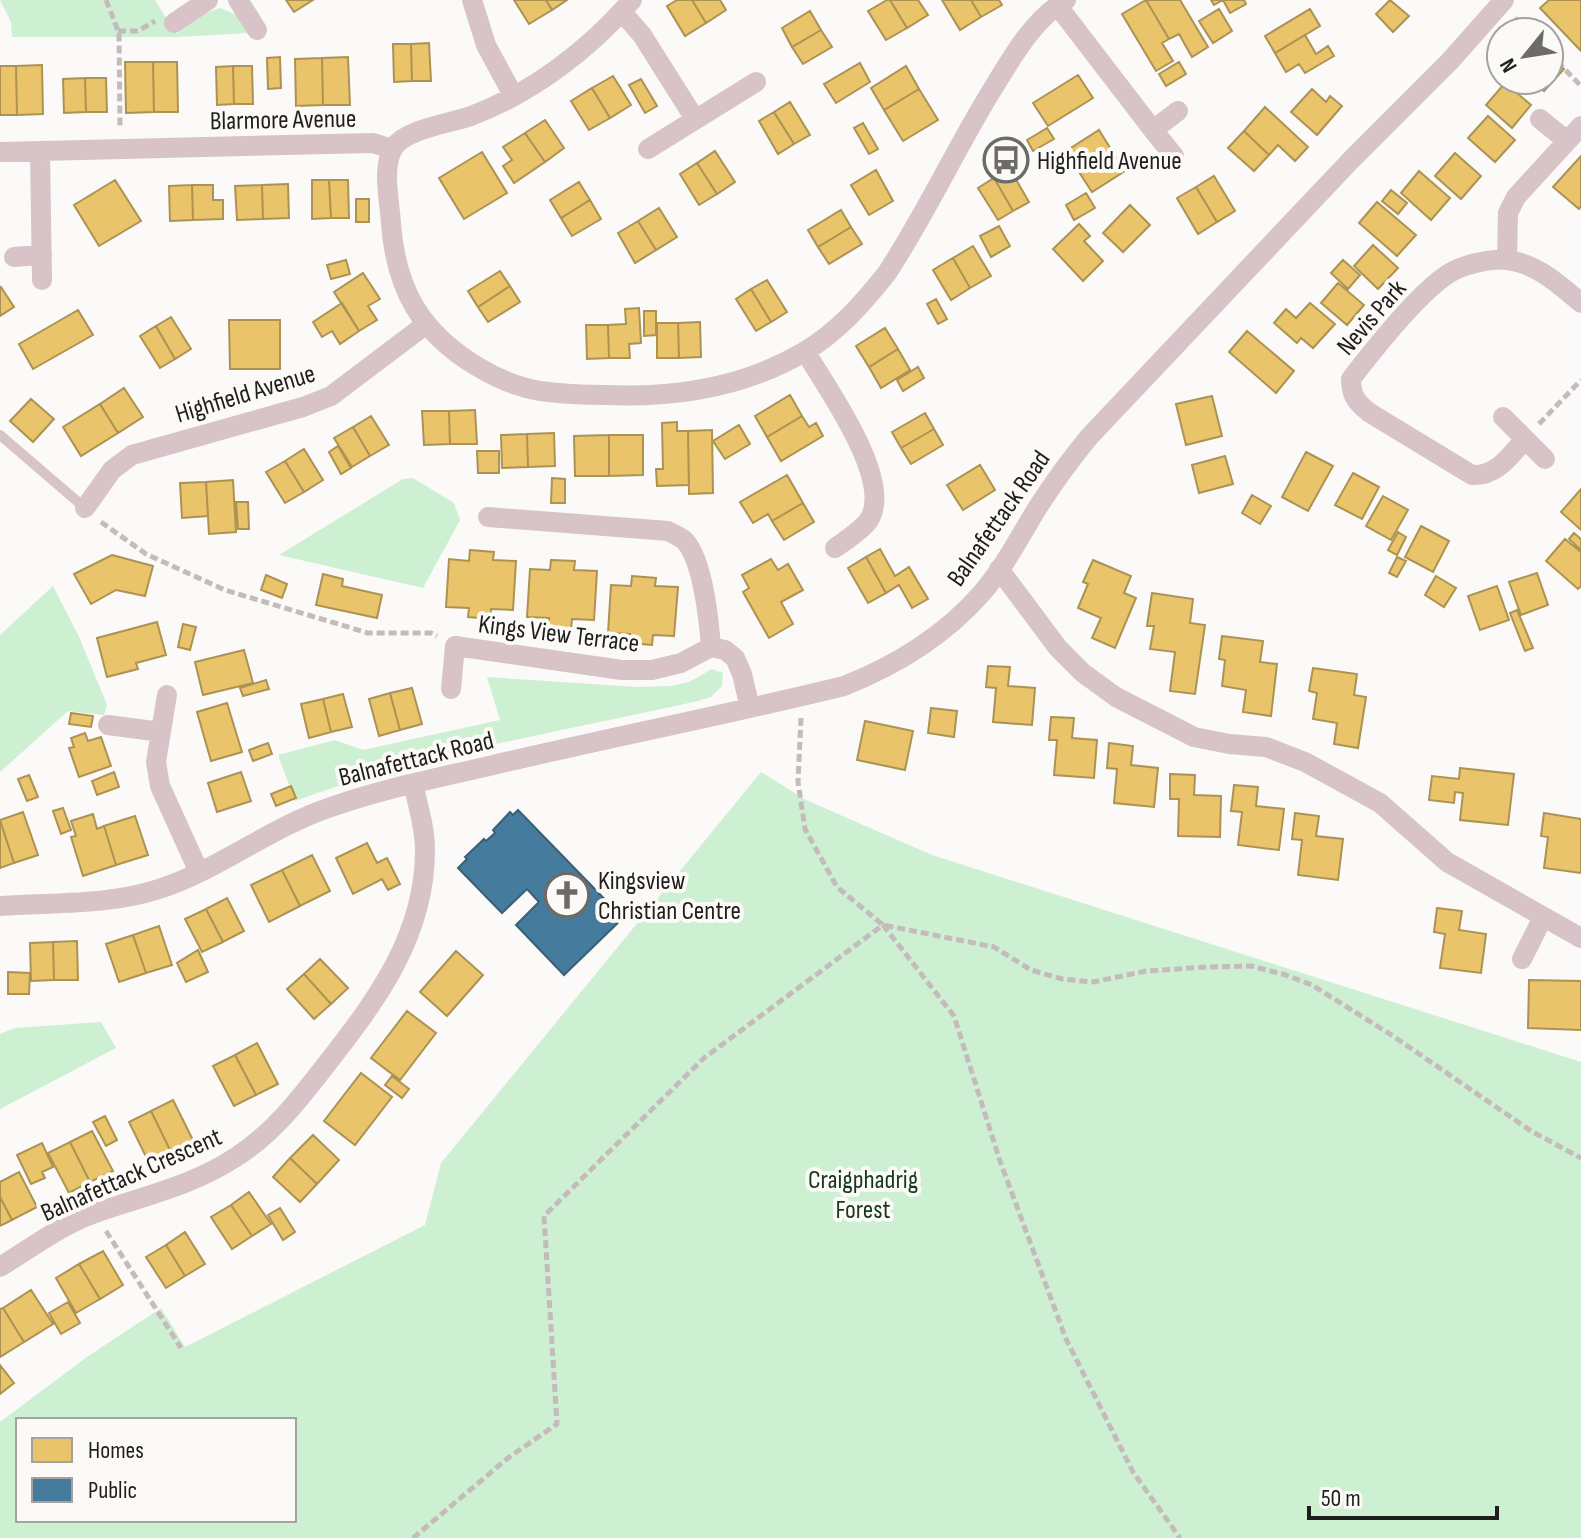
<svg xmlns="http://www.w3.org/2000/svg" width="1581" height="1538" font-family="'Sofia Sans Condensed',sans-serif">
  <rect width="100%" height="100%" fill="#fbfaf8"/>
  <path fill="#cdefd2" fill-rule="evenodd" d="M0 0H155L176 34 206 13 220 8 237 15 248 33 177 37H12L11 22Z
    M413 478 454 503 460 520 423 588 279 555 403 479Z
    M53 586 80 639 107 705 104 715 68 711 0 772V635Z
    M712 669 723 673 722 686 711 697 698 701C565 731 425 753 295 801L278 755 335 740 363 750 500 720 487 677 637 687 672 686 689 682Z
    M761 772 806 800 932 855 1581 1062V1538H0V1422L87 1357 161 1308 185 1347 425 1225 441 1163ZM294 1420V1520H18V1420Z
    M101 1022 116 1048 0 1109V1034L15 1028Z"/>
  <path fill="#e9c46a" stroke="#ac9253" stroke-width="2" d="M286 0H313L294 12Z
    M514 0H546L552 10 529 24Z
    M546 0H567L552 10Z
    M677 0H692L706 23 685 36 667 6Z
    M692 0H720L726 10 706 23Z
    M887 0H890L907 28 886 40 868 11Z
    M890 0H918L928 15 907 28Z
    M942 0H971L981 17 960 30Z
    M971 0H999L1002 5 981 17Z
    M1146 0H1180L1208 47 1192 57 1179 34 1169 39Z
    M1146 0 1169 39 1162 43 1173 61 1156 71 1122 14Z
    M1211 0H1244L1246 4 1230 13 1223 0 1214 5Z
    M1390 0 1409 16 1393 32 1376 14Z
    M1549 0H1581V51L1540 8Z
    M1219 9 1232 31 1213 43 1199 21Z
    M1310 9 1320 26 1275 53 1265 36Z
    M810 11 821 30 792 47 782 28Z
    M821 30 832 47 803 64 792 47Z
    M1305 35 1316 54 1328 46 1334 56 1305 73 1299 64 1286 72 1275 53Z
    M429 43 431 81H412L411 44Z
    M393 44H411L412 81 394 82Z
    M1549 55 1564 69 1544 91 1532 80H1549Z
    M280 57 281 88 268 89 267 58Z
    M348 57 350 105H323L322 58Z
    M322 58 323 105 296 106 295 59Z
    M125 62H153L154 112 126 113Z
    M153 62H177L178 112H154Z
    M1179 62 1186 74 1166 86 1159 74Z
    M860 63 870 82 836 103 824 84Z
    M42 65 43 114 17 115 16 66Z
    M0 66H16L17 115H0Z
    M233 66 234 104 217 105 216 67Z
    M233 66H252L253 104H234Z
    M906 66 919 89 884 110 871 88Z
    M1078 75 1093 98 1048 126 1033 103Z
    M613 76 631 105 610 118 592 88Z
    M85 78 86 112 64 113 63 79Z
    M85 78H106L107 112H86Z
    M641 79 657 106 645 113 629 85Z
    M1505 83 1531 105 1512 128 1486 105Z
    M592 88 610 118 589 130 571 101Z
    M919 89 938 120 903 141 884 110Z
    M1312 89 1326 102 1330 96 1342 106 1317 135 1291 112Z
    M790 102 810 135 794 144 774 112Z
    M1265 107 1308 147 1295 161 1278 145 1269 155 1244 131Z
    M774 112 794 144 778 154 759 121Z
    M1488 116 1515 140 1495 162 1468 138Z
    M545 120 564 148 545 162 525 133Z
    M863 123 878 149 869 154 854 128Z
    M1047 128 1054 139 1033 151 1027 140Z
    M1099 130 1112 151 1079 172 1066 151Z
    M1244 131 1269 155 1254 171 1228 148Z
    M525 133 545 162 514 183 503 166 512 160 503 147Z
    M715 151 735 182 717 194 697 163Z
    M1112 151 1125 171 1092 192 1079 172Z
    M482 152 507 193 464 219 439 178Z
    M1455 153 1481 176 1461 199 1435 176Z
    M1581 156V206L1579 209 1553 187Z
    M697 163 717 194 699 205 680 174Z
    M1010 169 1029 202 1013 211 994 178Z
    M876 170 893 201 869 215 851 185Z
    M1419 171 1450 198 1431 220 1401 193Z
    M1214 176 1235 211 1217 222 1196 187Z
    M994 178 1013 211 998 220 978 188Z
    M115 180 141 221 99 246 74 205Z
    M312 180H329L331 218 312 219Z
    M329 180H348L349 218H331Z
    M579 182 590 200 561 218 550 200Z
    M288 184 289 218 263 219 262 185Z
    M192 185 193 220 170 221 169 186Z
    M192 185H213V200H223V219L193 220Z
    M262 185 263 219 237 220 235 186Z
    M1196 187 1217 222 1198 234 1177 198Z
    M1391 190 1407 203 1398 214 1382 201Z
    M1086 193 1095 208 1074 220 1066 205Z
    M356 199H369V222H356Z
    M590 200 601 219 572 236 561 218Z
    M1377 202 1416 235 1397 256 1359 223Z
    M1130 205 1150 225 1123 252 1103 233Z
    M659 208 677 237 656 250 638 221Z
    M841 210 851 227 818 247 808 230Z
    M638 221 656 250 635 263 618 233Z
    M1079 224 1090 236 1084 241 1103 261 1083 281 1053 249Z
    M999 226 1010 246 991 257 980 236Z
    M851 227 862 244 829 264 818 247Z
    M1373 245 1398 268 1378 289 1354 266Z
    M973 246 991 276 970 288 953 258Z
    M953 258 970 288 951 300 933 270Z
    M346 260 350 274 331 279 327 265Z
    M1343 260 1360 275 1348 289 1331 273Z
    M500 271 510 286 478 307 468 291Z
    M363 273 380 299 368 306 377 320 359 331 334 292Z
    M767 280 787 312 771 322 751 289Z
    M1338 283 1364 305 1347 325 1321 303Z
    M510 286 520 302 488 322 478 307Z
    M1 287 14 307 0 316V288Z
    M751 289 771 322 756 331 736 299Z
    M936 299 947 319 938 324 927 304Z
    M342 303 359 331 340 344 332 331 322 337 313 322Z
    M1310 303 1335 324 1313 348 1301 338 1297 343 1274 323 1286 309 1296 318Z
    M639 308 641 343 629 344 630 358H609L608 325 626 324 625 309Z
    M78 310 93 335 33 369 19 344Z
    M644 311H656V335L644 336Z
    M171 317 191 349 175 359 156 326Z
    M229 320H280V369H230Z
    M700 322 701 357 679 358 678 323Z
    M657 323H678L679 358H657Z
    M586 325H608L609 358 587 359Z
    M156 326 175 359 160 368 140 336Z
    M885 328 898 349 869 367 856 346Z
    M1247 331 1294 371 1276 393 1229 352Z
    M898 349 910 370 881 388 869 367Z
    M918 367 924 378 903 391 897 380Z
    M124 388 143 417 118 433 100 404Z
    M790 395 802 416 767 437 755 416Z
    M1212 396 1222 436 1186 445 1176 404Z
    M31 399 54 419 33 442 10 421Z
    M100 404 118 433 81 456 63 427Z
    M475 410 477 444H450L449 411Z
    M422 411H449L450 444 424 445Z
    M925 413 934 429 901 448 892 432Z
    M371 416 389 445 370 456 353 427Z
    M802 416 809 427 816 423 823 436 781 461 767 437Z
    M677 422V431H688L689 485 657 486 656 469H663L662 423Z
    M739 425 750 444 725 459 713 441Z
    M353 427 370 456 352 467 334 438Z
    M934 429 943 445 911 464 901 448Z
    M712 430 713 493 689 494 688 431Z
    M554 433 555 466 528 467 527 434Z
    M527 434 528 467 502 468 501 435Z
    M609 435V476H575L574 436Z
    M609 435H643V475L609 476Z
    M338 446 351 468 341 474 329 452Z
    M304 449 323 480 304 492 285 461Z
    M477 451H499V473H478Z
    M1306 452 1333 466 1308 511 1282 497Z
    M1225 456 1233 484 1199 493 1192 465Z
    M285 461 304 492 285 503 266 472Z
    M980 465 995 490 963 510 947 485Z
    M1353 473 1379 487 1362 519 1335 505Z
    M787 475 803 503 772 521 768 514 753 523 740 502Z
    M552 478 565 479V503H551Z
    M233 480 236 532 209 534 206 482Z
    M206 482 208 516 182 518 180 483Z
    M1581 489V530L1561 512Z
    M1252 495 1271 506 1260 524 1242 513Z
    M1383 496 1408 510 1391 540 1366 526Z
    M236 502H248L249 529H238Z
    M803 503 814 522 784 540 772 521Z
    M1421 526 1449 541 1433 572 1405 557Z
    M1398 532 1406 537 1397 555 1388 550Z
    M1574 533 1581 539V550L1569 539Z
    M1565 539 1581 552V586L1578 589 1546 561Z
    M880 549 895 576 909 567 928 599 912 608 899 585 886 593 866 557Z
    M470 550 494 552 493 560 516 561 513 610 491 609 490 619 468 617 469 608 446 607 449 559 469 561Z
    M112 555 153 566 145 596 116 590 91 604 74 574Z
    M866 557 886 593 868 603 848 568Z
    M1397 557 1406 561 1397 577 1389 573Z
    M771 559 778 570 788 564 803 590 781 602 793 624 769 638 743 592 749 588 742 575Z
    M551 560 575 561 574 570 597 571 594 620 572 619 571 629 549 627V618L527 617 530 569 550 570Z
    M1093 560 1131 576 1124 593 1136 598 1115 648 1092 638 1101 618 1078 608 1088 584 1083 582Z
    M1537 573 1548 605 1521 615 1509 582Z
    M323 574 343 579 342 586 382 595 377 618 316 605Z
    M266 575 287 584 282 598 261 590Z
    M632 576 656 578 655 586 678 587 674 636 653 635 652 645 630 643V634L608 633 611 585 631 586Z
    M1436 576 1456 588 1444 607 1425 595Z
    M1497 586 1509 620 1480 630 1468 596Z
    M1152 593 1193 599 1190 623 1205 625 1195 694 1170 691 1175 652 1150 649 1154 626H1147Z
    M1517 610 1533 648 1525 651 1510 613Z
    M157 622 166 655 136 663 138 669 107 677 97 638Z
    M183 624 196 627 190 650 178 647Z
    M1222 636 1263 641 1260 662 1277 664 1271 716 1243 712 1246 690 1222 686 1225 660 1219 659Z
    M244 650 253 683 203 695 195 662Z
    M988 666 1010 667 1008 686 1035 688 1032 725 993 722 996 688 986 687Z
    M1313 668 1357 674 1354 695 1366 697 1358 748 1334 744 1337 723 1313 719 1317 693 1309 691Z
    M266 680 269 689 243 696 240 688Z
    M412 688 422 724 400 730 390 693Z
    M390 693 400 730 379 736 369 699Z
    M343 694 352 727 331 732 323 699Z
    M323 699 331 732 309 738 301 704Z
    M227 703 242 752 211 761 197 712Z
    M931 708 957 711 954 737 928 733Z
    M71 713 93 716 91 727 69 724Z
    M1051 717 1074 718 1072 738 1097 740 1094 778 1054 775 1057 740H1049Z
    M865 721 913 731 905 770 857 760Z
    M85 733 88 741 101 737 111 766 79 777 69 748 74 747 71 738Z
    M268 743 272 754 253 761 249 750Z
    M1109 743 1133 746 1131 765 1158 768 1154 807 1114 803 1117 769 1107 768Z
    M1460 768 1514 774 1508 825 1460 820 1463 793 1455 792 1454 803 1429 800 1432 776 1459 779Z
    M114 772 119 787 97 795 92 781Z
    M241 772 251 801 217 812 208 783Z
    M1170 774 1195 775 1194 795 1221 796 1220 837 1178 836 1179 799H1170Z
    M29 775 38 797 27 801 18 779Z
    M1234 785 1258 787 1256 806 1284 809 1279 850 1238 845 1242 812 1231 811Z
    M291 786 296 798 276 806 271 794Z
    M63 808 71 830 61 834 53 811Z
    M23 812 38 855 14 863 0 820Z
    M1295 813 1319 816 1316 836 1343 839 1338 880 1298 875 1302 840 1292 839Z
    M1544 813 1581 819V873L1544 868 1548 837 1541 836Z
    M93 814 97 829 104 826 116 865 83 876 71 837 76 836 71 821Z
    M135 816 148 855 116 865 104 826Z
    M0 820 14 863 0 868Z
    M367 843 377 863 387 858 400 884 388 890 382 879 353 894 336 858Z
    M312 855 330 891 300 906 282 870Z
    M282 870 300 906 269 922 251 885Z
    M227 898 244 931 223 942 206 909Z
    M1437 908 1462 911 1459 930 1486 934 1481 973 1440 968 1445 934 1434 932Z
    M206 909 223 942 202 952 185 919Z
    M159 926 172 965 146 973 133 935Z
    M133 935 146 973 119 982 106 944Z
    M77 941 78 980H54L53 942Z
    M53 942 54 980 31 981 30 943Z
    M198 950 208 972 186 982 177 963Z
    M456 951 483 975 447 1016 420 992Z
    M320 959 348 988 331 1004 304 974Z
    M8 972 30 973 29 994H8Z
    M304 974 331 1004 314 1019 287 989Z
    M1529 980 1581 981V1030L1528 1028Z
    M407 1011 436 1033 400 1080 371 1058Z
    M257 1043 278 1084 256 1095 235 1055Z
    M235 1055 256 1095 234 1106 213 1066Z
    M361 1073 392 1097 355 1145 324 1121Z
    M392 1076 409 1089 402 1098 385 1085Z
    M173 1100 193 1140 171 1152 151 1111Z
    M151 1111 171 1152 149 1163 129 1122Z
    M105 1116 117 1140 106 1146 93 1122Z
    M92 1131 113 1171 90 1182 70 1142Z
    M313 1135 339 1160 317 1184 290 1158Z
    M70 1142 90 1182 69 1193 48 1153Z
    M42 1143 53 1167 42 1172 45 1178 31 1184 17 1155Z
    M290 1158 317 1184 300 1202 273 1177Z
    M19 1172 37 1207 12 1220 0 1197V1182Z
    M249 1192 271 1224 252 1236 231 1205Z
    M0 1197 12 1220 0 1226Z
    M231 1205 252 1236 232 1249 211 1217Z
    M280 1208 295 1232 283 1240 268 1215Z
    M185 1232 205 1264 185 1276 166 1245Z
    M166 1245 185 1276 166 1288 146 1257Z
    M103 1251 123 1285 100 1299 79 1264Z
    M79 1264 100 1299 76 1313 56 1278Z
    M31 1290 53 1324 24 1342 3 1308Z
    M68 1302 80 1323 61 1334 49 1313Z
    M3 1308 24 1342 0 1357V1309Z
    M0 1365 14 1383 0 1394Z"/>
  <path fill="#457b9d" stroke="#3a5f77" stroke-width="2" d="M518 810 623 918 564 975 516 925 539 902 527 889 502 913 458 868 467 859 465 857 484 839 486 841 495 833 493 830 510 812 513 815Z"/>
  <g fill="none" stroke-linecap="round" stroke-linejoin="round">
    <path stroke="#c5bbbc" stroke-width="5" stroke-dasharray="8 4" stroke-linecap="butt" d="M106 0 119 33 120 127
      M1515 18 1528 32
      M118 31H138L155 21
      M1549 53 1581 86
      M1539 424 1581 380
      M101 522 146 554 225 590 368 633H431L437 636
      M801 718 798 782 805 829 837 887 883 925 994 947 1031 970 1062 979 1093 982 1146 971 1207 967 1251 966 1286 975 1312 985 1393 1036 1531 1131 1581 1158
      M106 1231 181 1348
      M413 1538 508 1458 557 1424 544 1216 704 1058 883 925 954 1016 1000 1161 1066 1339 1133 1472 1180 1538"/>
    <path stroke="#d7c3c8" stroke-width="10" d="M0 435 85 508"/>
    <path stroke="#d7c3c8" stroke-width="20" d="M238 0 257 30
      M472 0 486 45 513 95
      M632 0C590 49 532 93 471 116 451 123 406 129 394 147 381 166 390 202 391 224 396 290 421 333 478 367 496 378 518 387 540 391 562 394 584 395 606 395 676 398 744 387 804 352 838 332 864 302 887 273 927 212 957 146 995 85 1014 54 1034 19 1066 0
      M1057 5 1153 130 1178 111
      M622 12 642 35 695 119
      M174 23 208 0
      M1540 119 1567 141
      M1153 130 1174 156
      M648 149 756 82
      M40 151 42 280
      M0 152 373 143 392 149
      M14 257 42 255
      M1507 260 1508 213 1516 197 1581 126
      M805 351C826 387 894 480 869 520 861 531 846 540 835 548
      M1503 417 1545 459
      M1525 439C1509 457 1497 476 1472 475L1370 413C1357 403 1351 396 1351 379 1374 349 1418 294 1448 274 1462 265 1490 258 1507 260 1536 263 1560 285 1581 303
      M85 508 112 470 132 455 303 407 331 396 425 325
      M488 517 668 531C673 534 681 537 685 541 703 561 709 621 711 647
      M999 569 1058 648 1083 673 1116 697 1194 737 1229 744 1266 747 1305 762 1380 803 1447 862 1581 938
      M451 689 455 646 622 670H652L681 663 711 647 725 650 735 658 742 674 750 708
      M167 695 156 762 160 786 199 872
      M108 725 161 732
      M0 906C55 902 109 906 162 888 221 868 271 827 331 807 382 789 436 778 489 766 607 738 726 715 844 686 897 665 943 637 981 594 1004 568 1020 536 1038 507 1054 482 1071 459 1089 437L1351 160 1450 61 1504 0
      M1522 959 1543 917
      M0 1267C31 1248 61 1225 95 1213 144 1196 192 1186 236 1157 275 1132 301 1097 329 1061 378 998 425 935 425 850 425 828 418 805 413 784"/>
  </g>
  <defs>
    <g id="bus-ring" transform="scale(2.3)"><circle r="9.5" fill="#fcfaf7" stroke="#6c6b6a" stroke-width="1.5"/><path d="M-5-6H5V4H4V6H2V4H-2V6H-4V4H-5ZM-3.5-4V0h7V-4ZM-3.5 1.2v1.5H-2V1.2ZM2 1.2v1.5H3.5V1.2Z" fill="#6c6b6a"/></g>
    <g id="church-ring" transform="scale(2.3)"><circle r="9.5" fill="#fcfaf7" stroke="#6c6b6a" stroke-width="1.5"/><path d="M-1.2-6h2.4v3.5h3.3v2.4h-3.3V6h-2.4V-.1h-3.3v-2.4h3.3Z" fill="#6c6b6a"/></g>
  </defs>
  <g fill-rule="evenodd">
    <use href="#bus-ring" x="1006" y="160"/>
    <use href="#church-ring" x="567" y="895"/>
  </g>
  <g text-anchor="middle" stroke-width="8" stroke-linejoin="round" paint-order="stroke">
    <g font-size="26" fill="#1f1e1d" stroke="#fcfaf7">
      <text transform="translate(283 119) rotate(-1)" y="9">Blarmore Avenue</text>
      <text transform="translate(1371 317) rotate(-49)" y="9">Nevis Park</text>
      <text transform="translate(245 393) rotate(-17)" y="9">Highfield Avenue</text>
      <text transform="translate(998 518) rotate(-55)" y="9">Balnafettack Road</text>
      <text transform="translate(559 633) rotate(7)" y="9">Kings View Terrace</text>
      <text transform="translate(416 758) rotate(-14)" y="9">Balnafettack Road</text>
      <text transform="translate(131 1174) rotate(-24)" y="9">Balnafettack Crescent</text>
    </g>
    <g font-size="26" fill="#1f1e1d" stroke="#fcfaf7" text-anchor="start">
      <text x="1037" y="169">Highfield Avenue</text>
      <text x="598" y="889">Kingsview<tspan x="598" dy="30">Christian Centre</tspan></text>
    </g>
    <g font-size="26" fill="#16381f" stroke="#fcfaf7">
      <text x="863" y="1188">Craigphadrig<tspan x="863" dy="30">Forest</tspan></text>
    </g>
  </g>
  <rect x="16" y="1418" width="280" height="104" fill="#fcfaf7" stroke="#a4a2a0" stroke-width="2"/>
  <rect x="32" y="1438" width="40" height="24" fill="#e9c46a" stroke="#a4a2a0" stroke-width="2"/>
  <text x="88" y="1458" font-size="24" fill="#1f1e1d">Homes</text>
  <rect x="32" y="1478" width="40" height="24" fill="#457b9d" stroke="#a4a2a0" stroke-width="2"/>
  <text x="88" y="1498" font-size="24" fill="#1f1e1d">Public</text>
  <g transform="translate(1525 56) rotate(240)"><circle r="38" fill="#fcfaf7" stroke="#a4a2a0" stroke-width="2"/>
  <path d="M0-6L14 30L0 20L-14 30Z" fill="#6c6b6a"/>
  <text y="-12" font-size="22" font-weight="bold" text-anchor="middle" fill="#1f1e1d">N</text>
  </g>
  <path d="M1309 1506v12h188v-12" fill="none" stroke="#1f1e1d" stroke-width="4"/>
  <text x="1321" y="1506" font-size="24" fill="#1f1e1d" stroke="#fcfaf7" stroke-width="6" paint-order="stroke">50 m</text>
</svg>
